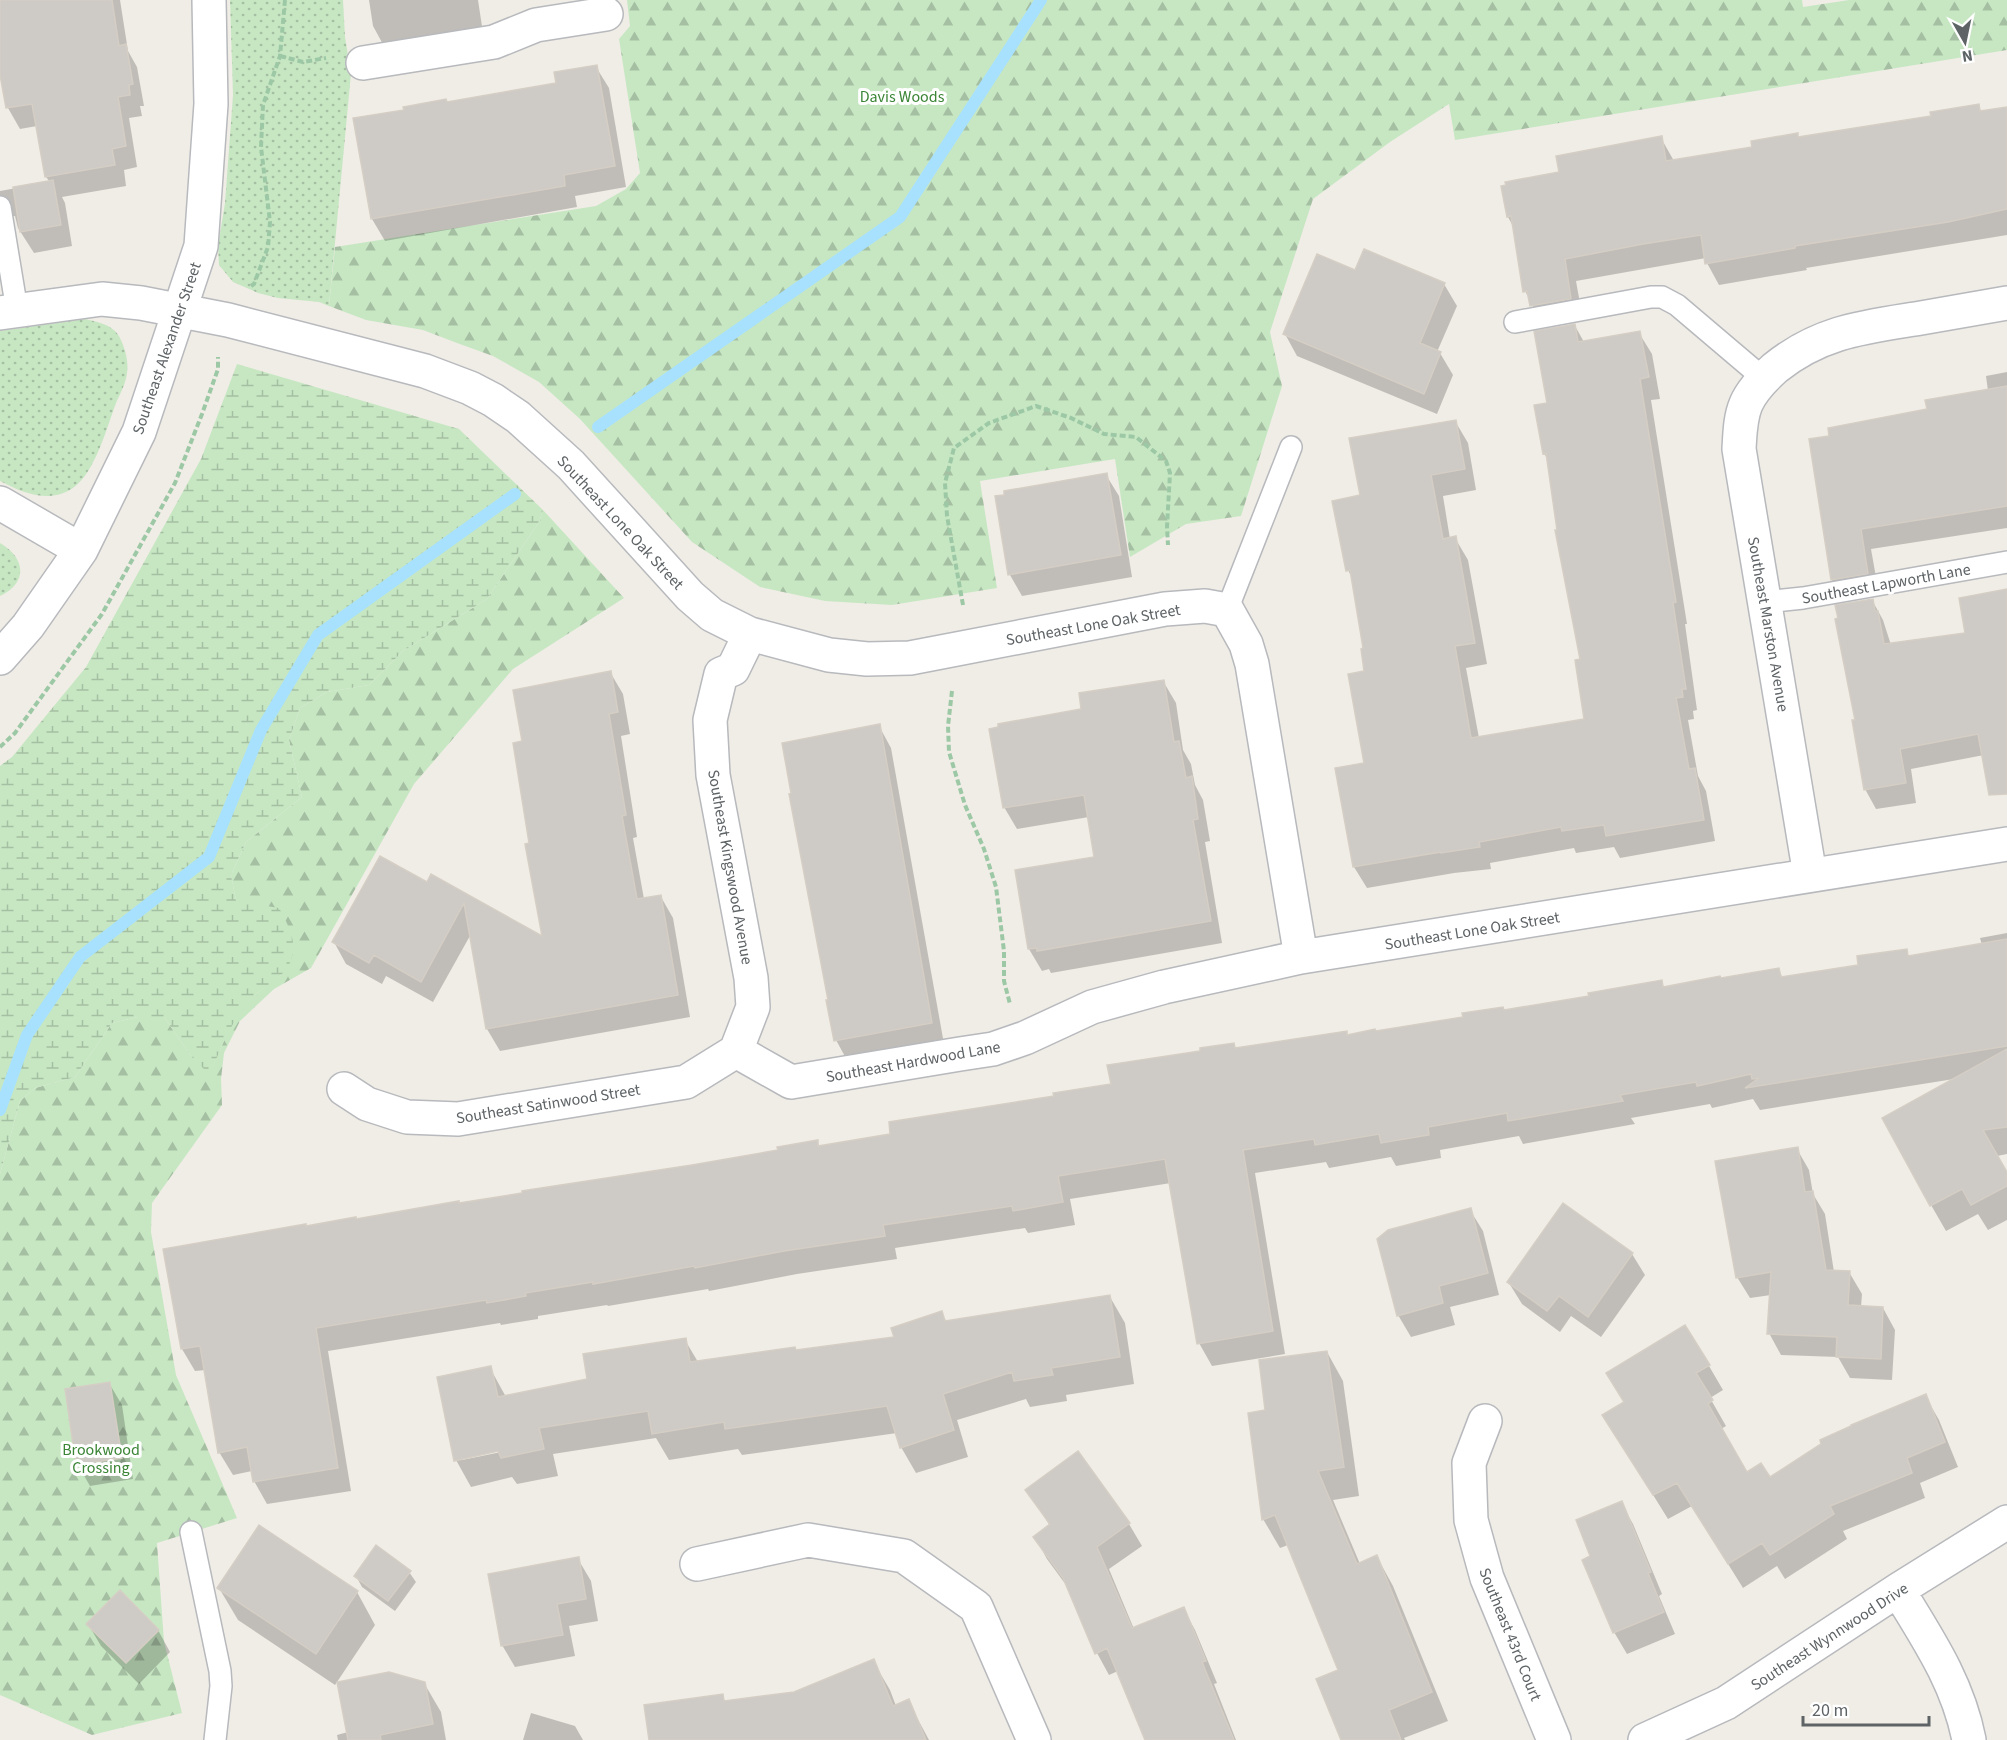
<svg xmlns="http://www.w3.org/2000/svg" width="2007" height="1740" font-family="'Source Sans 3',sans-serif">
  <defs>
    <pattern id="grass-dots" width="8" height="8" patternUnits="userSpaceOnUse" patternTransform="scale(1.5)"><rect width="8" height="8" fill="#c7e7c3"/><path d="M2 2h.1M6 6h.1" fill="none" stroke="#a5bfa2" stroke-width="1.8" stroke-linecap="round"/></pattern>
    <pattern id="forest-firs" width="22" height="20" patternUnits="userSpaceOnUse" patternTransform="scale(1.5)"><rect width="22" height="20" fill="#c7e7c3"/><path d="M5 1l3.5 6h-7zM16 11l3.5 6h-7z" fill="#a5bfa2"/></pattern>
    <pattern id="wetland-marsh" width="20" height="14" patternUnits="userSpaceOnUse" patternTransform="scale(1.5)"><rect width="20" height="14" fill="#c7e7c3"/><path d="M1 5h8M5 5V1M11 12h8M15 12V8" fill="none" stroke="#a5bfa2"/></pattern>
  </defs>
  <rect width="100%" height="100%" fill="#f0ede6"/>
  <path fill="url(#grass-dots)" d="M230 0H343L345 37 351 74 329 306 319 302 278 298 258 293 233 282 219 265 218 246 225 203 233 95Z
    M85 319C98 322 114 325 120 338 125 348 129 362 127 373 126 383 120 394 116 403 107 427 95 473 73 488 49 504 23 493 0 481V331Z
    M0 543C26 558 28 583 0 596Z"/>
  <path fill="url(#forest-firs)" d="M627 0H1802L1803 7 1849 0H2007V50L1455 140 1449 104 1390 142 1313 199 1270 332 1282 386 1241 516 1186 524 1130 557 1115 459 980 481 997 588 892 605 825 601 760 587 692 542 580 419 539 382 493 356 457 343 423 330 366 320 329 306 335 247 596 206 626 189 640 173 619 39 630 26Z
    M543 510 624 598 513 669 414 784 311 968 274 989 240 1021 224 1053 221 1079 222 1105 152 1203 151 1232 176 1375 237 1518 157 1543 164 1642 182 1713 92 1735 0 1695V1174L20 1101 35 1088 75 1077 112 1023 138 1017H164L191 1056 212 1068 233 1020 252 997 281 975 236 901 231 875 246 842 302 797 289 740 300 708 327 692 369 685 403 651 487 599 539 522Z"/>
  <path fill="url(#wetland-marsh)" d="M237 364 459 429 543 510 539 522 487 599 403 651 369 685 327 692 300 708 289 740 302 797 246 842 231 875 236 901 279 908C292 931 303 954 280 976 271 985 259 990 251 999 232 1020 223 1043 212 1069H204L191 1056 164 1017H138L112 1023 75 1077 35 1088 20 1101 0 1174V766L12 757 86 667 201 459Z"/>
  <path fill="#0003" fill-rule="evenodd" d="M0 0H120L128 51 137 67 144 106H140L142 116 129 118 137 167 124 170 126 186 62 197 65 203 72 246 34 253 18 228 15 216H10L0 224V191L50 182 46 177 37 126 20 129 8 108 0 64Z
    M369 0H478L483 33 385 48 373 26Z
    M596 67 609 88 626 187 575 196 577 207 385 241 372 219 355 120 557 84Z
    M1978 106 1982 112 2007 108V235L1806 268 1807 270 1719 285 1707 263 1706 258 1576 281 1583 320 1544 327 1525 291 1514 228 1508 217 1561 174 1661 138 1674 161 1754 148 1799 138 1932 117Z
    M1356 271 1444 284 1457 306 1437 352 1440 353 1453 375 1437 414 1297 356 1285 334Z
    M1575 326 1584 342 1639 333 1652 354 1660 399 1651 400 1687 624H1685L1697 710 1693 711 1694 719 1688 720 1698 776 1706 791 1715 841 1620 858 1614 847 1576 853 1574 848 1490 863 1491 869 1454 873 1367 888 1354 867 1366 765V672L1364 650 1353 580 1348 570 1362 497 1455 421 1468 443 1476 490 1443 496 1450 539 1455 538 1468 560 1487 664 1466 668 1479 738 1586 720 1581 661 1558 531 1549 462 1544 453 1549 405Z
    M2007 372V528L1871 549 1879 594 1844 600 1832 580 1831 437 1929 411 1988 391 1986 376Z
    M1106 475 1119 496 1132 577 1022 596 1010 575Z
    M1872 600 1883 620 1891 645 1967 634 2007 606V788L1984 755 1911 769 1916 803 1876 809 1865 789 1856 721Z
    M610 672 623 694 630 734 621 736 637 837 633 838 644 899 661 897 673 918 690 1017 500 1051 487 1029 471 934 433 1002 386 976 382 984 346 964 334 942 427 884 544 939 531 845 524 743Z
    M1163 681 1176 703 1183 750 1191 764 1195 785 1203 800 1210 841 1205 842 1222 943 1051 973 1049 969 1042 971 1029 949 1096 858 1089 817 1017 829 1004 807 1083 710Z
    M879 726 891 748 944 1044 848 1062 836 1040Z
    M2007 933V1154L1997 1156 2007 1174V1220L1988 1230 1978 1214 1946 1231 1931 1205 1954 1079 1760 1110 1753 1099 1712 1108 1710 1104 1631 1118 1635 1124 1523 1144 1519 1136 1440 1150 1441 1158 1396 1166 1391 1157 1329 1168 1326 1162 1255 1173 1285 1354 1212 1366 1199 1343 1171 1183 1070 1199 1075 1225 1028 1233 1025 1228 895 1248 897 1259 797 1274 709 1291 708 1289 608 1306 607 1305 538 1316V1319L501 1325 500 1323 328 1351 351 1491 267 1504 254 1481 252 1471 233 1475 219 1452 206 1370 195 1371 182 1349 306 1227 460 1205 693 1166 779 1151 817 1142 820 1147 892 1136 1112 1085 1202 1052 1233 1045 1236 1049 1346 1033 1348 1036 1376 1033 1590 997 1661 982 1665 988 1778 970 1783 978 1860 966 1906 951 1910 958 1982 945 1980 938Z
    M1797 1149 1809 1170 1813 1194 1825 1214 1834 1272H1849L1862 1294 1861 1307 1883 1308 1895 1330 1892 1380 1850 1378 1838 1357 1781 1355 1769 1333 1771 1295 1750 1298 1737 1277Z
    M1470 1210 1483 1231 1499 1295 1450 1307 1455 1325 1411 1337 1398 1315Z
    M1632 1254 1645 1275 1601 1337 1571 1316 1560 1332 1522 1304 1509 1283Z
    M1110 1297 1125 1323 1134 1384 1066 1395 1067 1401 1030 1407 1026 1399 957 1420 968 1457 916 1473 901 1447 897 1433 742 1455 738 1449 669 1460 656 1438 553 1454 558 1476 517 1484 512 1477 471 1487 456 1460 490 1368 506 1397 588 1380 685 1340 698 1362 796 1352 896 1338 941 1313 947 1322ZM505 1448 506 1451 462 1460V1457Z
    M1327 1352 1343 1381 1359 1496 1333 1500 1360 1564 1377 1557 1393 1586 1448 1721 1404 1738 1405 1740H1342L1340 1671 1288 1545 1280 1548 1263 1519 1267 1412Z
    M1709 1366 1723 1390 1710 1398 1726 1426 1721 1429 1746 1474 1769 1479 1925 1396 1939 1420 1958 1467 1920 1483 1925 1498 1843 1531 1847 1539 1785 1579 1777 1566 1743 1588 1692 1506 1668 1519 1604 1416Z
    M109 1383 122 1405 133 1479 90 1486 78 1465Z
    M1077 1453 1129 1524 1142 1546 1109 1569 1134 1629 1183 1608 1195 1630 1217 1683 1214 1684 1236 1740H1145L1118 1671 1109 1675 1097 1653 1069 1589 1047 1559 1035 1537 1050 1526 1027 1490Z
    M1621 1503 1633 1524 1662 1594 1659 1596 1675 1634 1627 1654 1614 1632 1592 1557Z
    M578 1559 591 1581 598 1621 569 1626 575 1656 515 1667 502 1645Z
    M409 1572 416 1582 395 1611 362 1587 356 1576Z
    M219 1588 357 1592 375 1625 335 1685 238 1620Z
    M88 1624 158 1630 170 1652 139 1684 101 1646Z
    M873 1661 890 1690 896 1706 908 1701 929 1740H650L722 1695 726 1703 794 1693Z
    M424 1683 441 1712 446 1740H338L337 1735 348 1732Z
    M531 1713 575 1726 583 1740H523Z"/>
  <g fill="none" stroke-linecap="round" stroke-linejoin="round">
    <path stroke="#a8e1fe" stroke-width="12" d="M598 427 900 217 1041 0
      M0 1110 27 1035 80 957 209 857 261 730 318 635 515 494"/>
  </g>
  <path fill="#cecac5" stroke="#d5cec5" stroke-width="1.5" d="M0 0H112L119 46 126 44 133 84 129 85 130 95 118 97 126 146 112 149 115 165 45 177 32 104 6 108 0 75Z
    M597 65 615 166 564 175 565 186 371 219 353 118 404 110 403 107 446 99 447 102 556 83 554 72Z
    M1979 104 1980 111 2007 107V209L1948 222 1795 246V248L1705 264 1701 235 1643 244 1565 259 1571 299 1530 306 1527 291 1523 292 1511 216 1507 217 1501 186 1506 185 1505 182 1559 172 1556 156 1662 136 1666 161 1752 147 1751 141 1798 133V137L1931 116 1930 112Z
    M53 180 61 225 20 232 13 187Z
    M1364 249 1445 283 1420 343 1441 352 1424 394 1283 334 1317 254 1355 270Z
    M1575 324 1578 342 1640 331 1649 377 1640 379 1676 602 1673 603 1686 689H1682L1683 697 1676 698 1689 769 1695 768 1704 820 1606 836 1604 825 1562 831 1561 827 1479 842 1480 847 1441 853V852L1353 867 1335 768 1364 763 1348 674 1364 671 1361 649 1363 648 1350 570 1346 571 1332 501 1360 495 1349 438 1456 420 1465 469 1431 475 1443 539 1456 536 1475 643 1455 646 1471 738 1584 719 1575 660 1580 659 1555 530H1557L1546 453 1543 454 1534 405 1547 403 1534 331Z
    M2007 386V506L1861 529 1868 574 1831 580 1809 439 1829 436 1828 428 1927 409 1925 400Z
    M1107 473 1121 555 1008 575 995 496 1004 495V491Z
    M2007 589V794L1989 795 1978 734 1900 749 1906 783 1864 790 1852 720H1855L1835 619 1838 618 1835 605 1873 599 1875 611H1878L1884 644 1965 633 1959 598Z
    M611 671 618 712 609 714 626 815 622 816 637 899 661 895 678 995 486 1029 464 903 421 982 374 955 369 963 332 942 380 856 427 882 431 874 542 936 525 844 529 843 513 743 522 741 513 690Z
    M1164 680 1174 742 1179 741 1186 778 1192 776 1198 819 1193 820 1211 921 1037 951V948L1028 949 1015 870 1094 857 1084 795 1003 808 989 729 998 727V724L1081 709 1079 693Z
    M880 724 932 1023 834 1041 826 1000H828L789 794 791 793 782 743Z
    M2007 939V1046L1745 1088 1759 1078 1752 1079 1751 1074 1697 1086 1696 1082 1620 1095 1623 1101 1508 1121 1507 1113 1428 1127 1429 1135 1381 1143 1379 1134 1315 1145 1314 1139 1243 1150 1273 1331 1197 1344 1165 1159 1058 1176 1063 1202 1013 1211 1012 1206 883 1225 885 1236 784 1251 695 1268 694 1266 593 1284V1282L525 1293 526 1296 487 1303 486 1300 316 1328 338 1468 253 1482 247 1447 218 1453 200 1346 181 1349 163 1249 306 1224V1226L356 1217V1219L459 1201V1203L522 1193V1191L692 1165 778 1150 777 1147 818 1140V1146L890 1134 889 1122 1054 1096 1053 1093 1111 1084 1107 1065 1200 1051V1048L1234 1043 1235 1048 1347 1031V1035L1375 1029 1376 1031 1463 1017 1462 1013 1503 1007 1504 1010 1589 996 1588 993 1662 980 1663 987 1720 976 1721 978 1779 968 1781 977 1858 965 1857 956 1907 949 1908 956Z
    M2007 1049V1127L1983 1130 2007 1172V1186L1971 1205 1962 1189 1930 1206 1882 1118Z
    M1798 1147 1805 1192 1813 1191 1826 1270 1850 1271 1848 1305 1883 1307 1881 1359 1836 1357 1837 1337 1767 1334 1771 1272 1736 1278 1715 1161Z
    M1563 1203 1633 1253 1588 1317 1559 1296 1547 1311 1507 1282Z
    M1471 1208 1488 1273 1439 1286 1443 1303 1397 1316 1377 1239 1388 1230Z
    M1110 1295 1120 1357 1051 1368 1053 1375 1014 1381 1012 1372 943 1394 954 1430 900 1448 887 1406 725 1429 724 1422 652 1434 648 1411 539 1428 544 1449 501 1458 498 1451 454 1461 437 1377 491 1366 498 1397 587 1379 583 1354 686 1338 690 1362 795 1347 796 1350 894 1337 891 1328 942 1311 945 1321Z
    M1685 1325 1710 1365 1696 1373 1713 1400 1708 1404 1747 1472 1761 1463 1770 1477 1821 1444 1820 1440 1851 1426V1425L1926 1394 1945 1442 1907 1458 1912 1473 1830 1506 1834 1514 1770 1555 1762 1543 1728 1564 1677 1483 1653 1495 1602 1415 1624 1402 1606 1373Z
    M1327 1351 1344 1467 1318 1471 1357 1564 1377 1555 1432 1692 1389 1710 1401 1740H1341L1316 1679 1338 1670 1275 1515 1262 1520 1248 1413 1265 1410 1259 1360Z
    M110 1382 122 1458 76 1465 65 1389Z
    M1078 1451 1130 1523 1097 1547 1132 1628 1184 1607 1206 1661 1202 1662 1234 1740H1145L1107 1648 1095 1654 1063 1578 1033 1537 1050 1524 1025 1490Z
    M1622 1501 1651 1572 1648 1573 1664 1612 1613 1633 1582 1560 1590 1556 1576 1520Z
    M259 1525 358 1591 316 1654 217 1588Z
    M376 1545 411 1571 388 1601 354 1576Z
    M579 1557 586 1599 557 1604 563 1635 501 1646 488 1574Z
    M120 1590 159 1630 126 1663 86 1624Z
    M874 1659 893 1706 909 1699 926 1740H649L644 1705 723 1694 724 1701 794 1692Z
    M389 1672 425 1682 433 1724 380 1735 381 1740H348L337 1682Z"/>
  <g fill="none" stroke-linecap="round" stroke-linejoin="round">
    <g stroke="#b7b9bd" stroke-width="24">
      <path id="service" d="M0 207 17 310
        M1515 322 1651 297H1662L1677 305 1763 378
        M1765 602 1803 598 2007 562
        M1227 610 1291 447
        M191 1532 220 1671 221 1686 215 1740"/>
    </g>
    <g stroke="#b7b9bd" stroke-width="36">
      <path id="minor" d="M363 63 494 42 536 25 606 14
        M0 313 102 299 141 303 228 320 425 371 470 388 493 400 518 417 571 465 690 596 712 615 750 634 829 655 867 659 910 658 1165 609 1205 606 1227 610 1246 644 1252 664 1301 957 2007 844
        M0 503 81 550
        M0 658 28 626 81 550 139 432 201 246 211 104 209 0
        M1810 875 1739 449C1740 433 1740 418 1746 404 1752 390 1764 378 1775 368 1821 331 1865 327 1921 318 1949 313 1978 308 2007 303
        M736 1051 791 1082 960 1054 993 1049 1025 1038 1092 1007 1164 987 1301 957
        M344 1089 367 1104 407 1117 458 1119 686 1082 736 1051 753 1007 751 978 713 775 710 720 721 674 733 669 750 634
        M1485 1421 1469 1463 1471 1520 1487 1578 1554 1740
        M697 1564 808 1540 904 1556 976 1607 1034 1740
        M1898 1590C1928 1639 1958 1683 1969 1740
        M1645 1740 1726 1703 1898 1590 2007 1522"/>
    </g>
    <path stroke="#9dc8a5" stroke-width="4" stroke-dasharray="6 3" stroke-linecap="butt" d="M280 56 303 62 326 58
      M251 286 254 284 268 247 270 222 261 147 263 105 280 56 285 0
      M963 605 947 516 945 483 954 448 989 423 1036 406 1071 418 1104 434 1136 437 1166 461 1170 473 1167 527 1168 545
      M952 691 948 726 949 752 965 805 984 849 996 887 1004 951V981L1010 1004
      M0 747 15 733 102 614 175 483 202 414 218 369V357"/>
    <use href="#service" stroke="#fff" stroke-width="21"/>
    <use href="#minor" stroke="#fff" stroke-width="33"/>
  </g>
  <g text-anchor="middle" stroke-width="6" stroke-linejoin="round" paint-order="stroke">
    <g font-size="16" fill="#3b8536" stroke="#fff">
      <text x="902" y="102">Davis Woods</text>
      <text x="101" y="1455">Brookwood<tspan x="101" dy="18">Crossing</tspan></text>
    </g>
    <g font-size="16" fill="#5e6366" stroke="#fff">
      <text transform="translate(166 348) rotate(-71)" y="6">Southeast Alexander Street</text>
      <text transform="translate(621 522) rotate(47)" y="6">Southeast Lone Oak Street</text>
      <text transform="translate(1886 583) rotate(-10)" y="6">Southeast Lapworth Lane</text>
      <text transform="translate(1093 624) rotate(-10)" y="6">Southeast Lone Oak Street</text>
      <text transform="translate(1769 624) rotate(80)" y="6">Southeast Marston Avenue</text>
      <text transform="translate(731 867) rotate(80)" y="6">Southeast Kingswood Avenue</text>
      <text transform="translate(1472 930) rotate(-9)" y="6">Southeast Lone Oak Street</text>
      <text transform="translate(913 1061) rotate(-10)" y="6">Southeast Hardwood Lane</text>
      <text transform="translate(548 1103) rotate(-9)" y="6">Southeast Satinwood Street</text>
      <text transform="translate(1511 1634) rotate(68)" y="6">Southeast 43rd Court</text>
      <text transform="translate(1829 1636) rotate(-33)" y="6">Southeast Wynnwood Drive</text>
    </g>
  </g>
  <g transform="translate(1965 42) rotate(171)" stroke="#ffffff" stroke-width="4.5" paint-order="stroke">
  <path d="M0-4.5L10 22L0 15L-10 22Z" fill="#5e6366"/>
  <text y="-9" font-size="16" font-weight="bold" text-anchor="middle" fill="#5e6366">N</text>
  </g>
  <path d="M1803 1716v9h126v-9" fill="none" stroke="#5e6366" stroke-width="3"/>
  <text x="1812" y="1716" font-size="18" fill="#5e6366" stroke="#ffffff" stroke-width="4.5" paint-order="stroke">20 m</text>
</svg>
